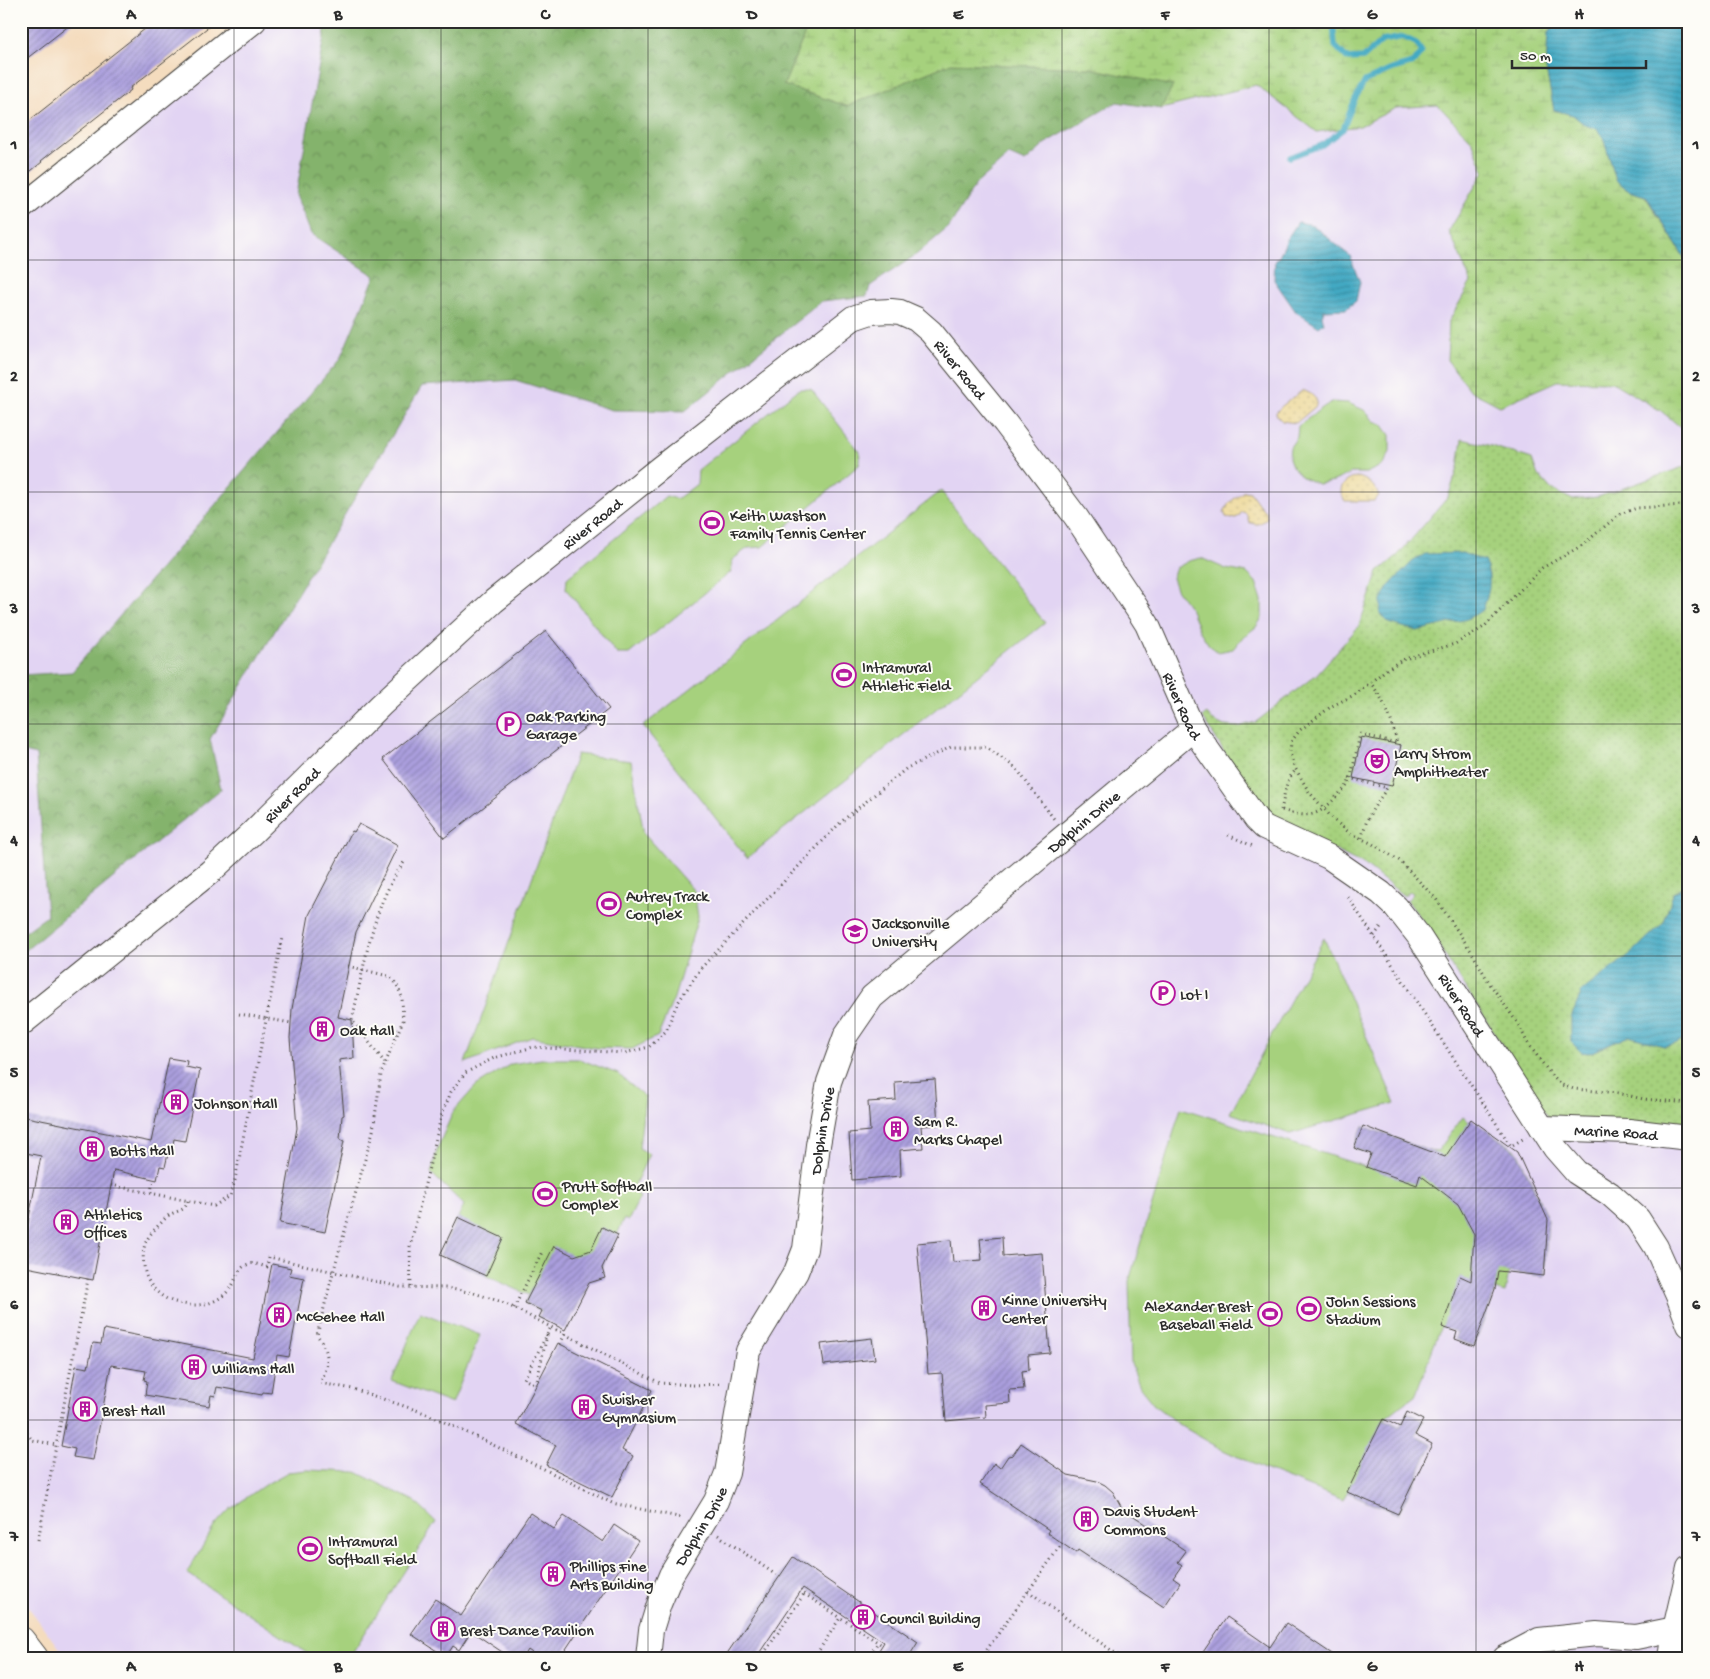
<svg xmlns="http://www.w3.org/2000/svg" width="1710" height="1679" font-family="'Gochi Hand',sans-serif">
  <defs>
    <pattern id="grass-dots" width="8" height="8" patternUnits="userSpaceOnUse" patternTransform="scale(1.25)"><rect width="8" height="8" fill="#a6d17d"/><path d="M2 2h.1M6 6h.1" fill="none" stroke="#8fb46c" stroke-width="1.8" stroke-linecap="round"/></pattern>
    <pattern id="forest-crowns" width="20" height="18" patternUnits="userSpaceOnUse" patternTransform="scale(1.25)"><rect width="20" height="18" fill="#84b36c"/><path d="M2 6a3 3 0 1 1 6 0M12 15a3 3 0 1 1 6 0" fill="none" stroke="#6c9259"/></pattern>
    <pattern id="wetland-marsh" width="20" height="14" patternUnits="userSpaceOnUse" patternTransform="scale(1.25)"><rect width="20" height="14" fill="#a6d17d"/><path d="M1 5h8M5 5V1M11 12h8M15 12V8" fill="none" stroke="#8fb46c"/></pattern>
    <pattern id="sand-dots" width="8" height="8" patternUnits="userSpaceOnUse" patternTransform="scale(1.25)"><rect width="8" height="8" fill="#eeda9e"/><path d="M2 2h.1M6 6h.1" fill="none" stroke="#cb8" stroke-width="1.8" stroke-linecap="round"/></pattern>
    <pattern id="water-rules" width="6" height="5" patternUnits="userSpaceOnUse" patternTransform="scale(1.25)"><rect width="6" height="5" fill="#43a9c3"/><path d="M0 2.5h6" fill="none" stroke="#388a9f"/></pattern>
    <pattern id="building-hatch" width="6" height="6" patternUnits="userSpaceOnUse" patternTransform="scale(1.25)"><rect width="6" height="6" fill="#ab9fde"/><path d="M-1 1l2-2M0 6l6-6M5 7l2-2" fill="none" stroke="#8b82b4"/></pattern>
  </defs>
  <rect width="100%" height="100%" fill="#fdfcf7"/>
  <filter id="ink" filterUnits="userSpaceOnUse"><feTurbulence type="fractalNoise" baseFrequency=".02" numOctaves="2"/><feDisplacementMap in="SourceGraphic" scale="10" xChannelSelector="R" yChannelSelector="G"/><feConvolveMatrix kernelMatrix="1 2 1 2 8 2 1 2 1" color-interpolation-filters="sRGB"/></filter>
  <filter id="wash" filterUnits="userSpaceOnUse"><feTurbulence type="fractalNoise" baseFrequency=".0096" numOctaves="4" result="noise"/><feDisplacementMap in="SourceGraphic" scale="20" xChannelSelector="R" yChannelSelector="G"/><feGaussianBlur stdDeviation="1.12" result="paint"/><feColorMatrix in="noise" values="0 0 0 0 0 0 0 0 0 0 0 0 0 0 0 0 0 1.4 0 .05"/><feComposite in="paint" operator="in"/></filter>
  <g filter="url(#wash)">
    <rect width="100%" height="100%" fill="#f4dcbe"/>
    <path fill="#e2d4f3" d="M266 21H1557L1548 33 1689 265V1658H66L21 1597V219Z"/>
    <path fill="url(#grass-dots)" stroke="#687e54" fill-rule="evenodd" d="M1462 439 1488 445 1532 459 1537 473 1551 489 1573 500 1598 497 1689 465V884L1685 885 1673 894 1664 922 1633 952 1571 1018V1042L1581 1052 1589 1053 1629 1036 1664 1046 1678 1043 1689 1033V1129L1548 1117 1425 924 1407 900 1413 894 1410 891 1404 896 1366 866 1268 816 1239 777 1203 717 1207 714 1212 720 1224 726 1238 727 1256 722 1317 674 1359 626 1378 572 1398 555 1448 497 1458 468ZM1484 561 1489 574 1488 593 1401 575 1412 562Z"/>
    <path fill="url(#forest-crowns)" stroke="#586f4c" d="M330 21H810L784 85 847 106 951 63 1090 68 1174 86 1161 109 1117 102 1048 142 1025 162 1009 155 976 184 949 227 917 254 870 286 867 296 822 301 685 411 612 410 515 380 422 386 210 739 221 789 21 954V935L47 916 36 755 21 751V675L72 672 340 359 375 276 311 234 296 195 326 25Z"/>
    <path fill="url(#wetland-marsh)" stroke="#687e54" d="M810 21H1557L1548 33 1546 69 1554 110 1573 115 1585 125 1597 129 1603 137 1616 180 1629 191 1645 196 1689 265V434L1661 411 1612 382 1557 381 1500 406 1471 391 1447 360 1449 321 1471 282 1449 231 1484 171 1472 141 1438 105 1396 108 1360 126 1317 132 1256 85 1161 109 1173 86 1090 68 951 63 847 106 784 85Z"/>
    <path fill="url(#sand-dots)" stroke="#8c8264" d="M1303 390 1311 394 1316 399V406L1296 423 1282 421 1277 416 1276 412 1282 406Z
      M1358 477C1368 480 1375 485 1379 496L1374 501H1345C1335 488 1345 480 1358 477Z
      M1244 491 1250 492 1260 506 1266 512 1267 518C1260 524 1257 526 1249 522L1246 513 1242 512 1238 517 1232 519 1226 517 1224 512 1229 503Z"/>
    <path fill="#a6d17d" stroke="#687e54" d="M799 389H811L860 452 859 465 762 547 748 548 732 560 731 572 629 654H617L566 589 567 578 666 496 677 499 697 484 698 470Z
      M1332 402 1348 403 1364 410 1374 421 1382 424 1390 435V452L1383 465 1366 473H1351L1334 481 1318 484 1302 477 1292 466 1289 458 1290 447 1297 437 1298 426C1310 418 1320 408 1332 402Z
      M941 491 1045 623 747 858 643 726Z
      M1201 558 1226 569 1247 573 1256 582 1262 600V618L1256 627 1242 638 1233 649 1218 652 1209 645 1199 630 1191 610 1176 589 1172 578 1176 568 1189 561Z
      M577 754 631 761 644 834 694 891 698 917 674 998 658 1036 632 1049 597 1048 532 1037 465 1063Z
      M1324 938 1395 1103 1290 1134 1230 1113Z
      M542 1059H579L618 1074 645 1097 639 1148 649 1154 632 1191 640 1197 628 1221 624 1219 602 1268 586 1284V1289L567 1325 539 1317 542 1311 525 1303 529 1295 440 1255 464 1205 431 1173 438 1147 453 1112 476 1086 511 1064Z
      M1181 1108 1366 1167 1371 1154 1354 1148 1363 1126 1429 1151 1437 1152 1463 1117 1469 1122 1471 1120 1517 1151 1548 1220 1544 1276 1509 1272 1505 1293 1495 1290 1474 1346 1455 1339 1457 1332 1441 1326 1416 1394 1384 1419 1400 1427 1407 1412 1423 1420 1415 1435 1432 1444 1398 1514 1347 1492 1343 1500 1264 1469 1221 1449 1178 1424 1154 1405 1141 1389 1131 1364 1129 1281Z
      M420 1312 480 1335 452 1404 392 1381Z
      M307 1470 356 1472 414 1501 436 1522 349 1658H314L187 1573 215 1525 229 1510 263 1486 288 1472Z"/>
    <path fill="url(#water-rules)" stroke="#376a77" d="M1558 21H1689V265L1646 196 1629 191 1616 180 1603 137 1597 129 1585 125 1573 115 1554 110 1546 69 1548 33Z
      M1298 222 1313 225 1350 256 1360 282 1356 301 1346 309 1324 310 1322 316 1324 323 1319 327 1296 312 1274 280 1275 259 1279 257 1288 237Z
      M1462 553 1484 561C1493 580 1489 591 1483 610L1467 619 1417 631 1389 623 1380 613 1381 600 1388 587 1412 562 1425 554Z
      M1689 884V1033L1678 1043 1664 1046 1629 1036 1589 1053 1581 1052 1571 1042V1018L1582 991 1633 952 1664 922 1673 894 1685 885Z"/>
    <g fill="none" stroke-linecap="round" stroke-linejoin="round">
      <path stroke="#43a9c3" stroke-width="5.5" d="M1290 157 1322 145 1343 129 1355 99 1365 81 1392 69 1413 63 1422 52 1416 43 1403 37 1382 41 1363 58 1348 59 1335 46 1333 21"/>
    </g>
    <g id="blocks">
      <path fill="url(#building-hatch)" d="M21 21H75L21 63Z
        M155 21H216L130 88 131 90 41 161 42 162 21 179V127Z
        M546 631 609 709 444 838 383 759Z
        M1361 737 1401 745 1392 786 1353 778Z
        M359 824 398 845 356 932 338 1017 352 1020 354 1058 339 1060 344 1115 342 1116 340 1139 344 1141 325 1232 280 1223 297 1128 290 1038 292 1009 309 915 352 831 354 832Z
        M169 1058 187 1061 186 1067 200 1070 185 1141 174 1139 171 1155 168 1154 165 1167 160 1166 157 1180 114 1170 93 1280 21 1266V1258L41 1156 21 1152V1116L151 1142Z
        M935 1079 938 1125 921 1126 923 1148 900 1150 901 1176 852 1180 849 1133 870 1131 868 1102 896 1100 895 1082Z
        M1471 1119 1517 1152 1548 1220 1544 1276 1498 1271 1495 1289 1474 1346 1455 1339 1457 1332 1442 1327 1460 1276 1471 1281 1474 1234 1458 1204 1420 1175 1417 1185 1366 1167 1371 1154 1354 1148 1363 1126 1445 1157Z
        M458 1217 503 1238 486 1276 440 1255Z
        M602 1227 618 1235 602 1268 605 1278 589 1283 565 1330 539 1317 542 1311 525 1303 554 1246 574 1256 591 1250Z
        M1002 1237 1003 1256 1042 1253 1050 1353 1028 1355 1029 1370 1022 1371 1024 1389 1009 1390 1010 1403 985 1405 986 1417 946 1421 942 1373 928 1374 917 1243 951 1240 953 1262 982 1260 980 1239Z
        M272 1264 291 1268 289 1275 304 1278 289 1357 277 1355 271 1393 263 1392 262 1395 217 1387 215 1396 211 1395 209 1406 145 1395 147 1381 144 1380 146 1371 111 1365 93 1460 73 1457 75 1449 61 1446 76 1366 88 1368 93 1343 101 1344 104 1329 253 1358Z
        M872 1338 875 1359 824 1365 821 1344Z
        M558 1343 652 1390 622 1450 633 1456 612 1497 546 1465 556 1445 516 1424Z
        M1407 1412 1423 1420 1415 1435 1432 1444 1398 1514 1347 1492 1383 1419 1400 1427Z
        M1021 1443 1068 1475 1097 1481 1105 1485 1113 1492 1122 1508 1186 1551 1178 1562 1182 1565 1173 1578 1180 1583 1164 1607 1078 1550 1076 1553 1047 1533 1049 1530 980 1484 994 1463 1000 1468 1008 1456 1013 1455Z
        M530 1513 554 1529 564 1516 603 1542 614 1525 638 1541 560 1658H539L528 1650 523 1658H511L471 1631 459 1650 453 1646 446 1657 411 1634 435 1599 461 1616Z
        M793 1557 918 1642 908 1658H874L884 1642 803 1588 756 1658H724Z
        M1227 1617 1270 1647 1286 1623 1338 1658H1199Z"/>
    </g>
  </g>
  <g filter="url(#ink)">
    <use href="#blocks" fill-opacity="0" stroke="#494641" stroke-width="1"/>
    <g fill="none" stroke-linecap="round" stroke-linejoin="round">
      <g stroke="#494641" stroke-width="26">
        <g id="minor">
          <path d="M21 208 254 21"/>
          <path id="s1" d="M21 1024 210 872 252 833 381 705 494 601 660 468 853 318 871 312 891 311 900 312 916 319 931 332 1005 423 1076 517 1140 613 1147 624 1193 729 1256 819 1264 827 1329 857 1381 893 1396 907 1418 935 1555 1148 1576 1172 1610 1194 1638 1219 1656 1247 1679 1298 1689 1325"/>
          <path id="s2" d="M1542 1128 1629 1131 1689 1138"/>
          <path id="s3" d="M648 1658 651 1630 659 1604 671 1575 716 1501 727 1473 748 1351 796 1272 805 1249 818 1145 829 1082 846 1035 872 997 1193 729"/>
          <path d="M1505 1658 1539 1640 1597 1634 1636 1637 1675 1629 1689 1623"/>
          <path d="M1671 1658 1675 1629 1689 1568"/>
        </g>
      </g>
      <g stroke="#494641" stroke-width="30">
        <path id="major" d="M21 1641 34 1658"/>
      </g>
      <path stroke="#494641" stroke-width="3" stroke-dasharray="1 4" stroke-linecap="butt" d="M1689 503 1683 505 1637 508 1620 514 1581 546 1542 568 1484 627 1455 644 1423 653 1402 660 1387 669 1356 694 1332 706 1300 730 1291 742 1290 753 1294 766 1309 792 1335 821 1351 834 1371 843 1400 861 1436 899 1471 951 1490 984 1518 1024 1527 1042 1552 1076 1562 1085 1574 1089 1617 1093 1643 1099 1689 1103
        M1349 778 1387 788C1375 806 1366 816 1362 838
        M1281 810C1285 796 1284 781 1296 770
        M1282 810C1309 819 1319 816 1337 796 1341 792 1346 788 1348 784 1353 773 1357 747 1360 734L1397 743C1392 720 1385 701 1370 682
        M1228 835 1255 847
        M1348 897 1511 1146 1526 1137
        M1374 936 1383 924
        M348 966 388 976 396 983 402 997 403 1020 381 1074 373 1131 333 1273 317 1335C330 1352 330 1364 320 1383L353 1389 425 1413 544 1469 612 1503 683 1518
        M239 1014 291 1023
        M385 1063 352 1020C364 968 372 904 405 861
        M111 1185 214 1206 230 1196 235 1180 282 938
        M151 1193 153 1179
        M188 1201C185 1211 179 1210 171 1214 167 1216 163 1221 160 1224 143 1240 141 1250 145 1272 148 1285 160 1297 172 1301 195 1309 220 1306 233 1284 237 1276 239 1267 249 1264 254 1262 262 1266 267 1267L269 1257 400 1287 446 1288 474 1293 502 1302 660 1383 694 1385 723 1384
        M411 1287 410 1247 441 1117 451 1092 465 1073 494 1058 533 1047 625 1053 649 1047 666 1031 677 1004 701 968 841 822 907 768 951 747H986L1016 768 1054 819
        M514 1308 543 1250
        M547 1335 536 1385 524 1379 551 1327
        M560 1344 565 1334
        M21 1425 32 1440 56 1445
        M718 1535 779 1577
        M38 1540 88 1279
        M800 1591 882 1645
        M1028 1591 1122 1658
        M761 1658 804 1594
        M814 1658 840 1618
        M868 1658 878 1642
        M981 1658 1061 1545"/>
      <use href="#minor" stroke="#fff" stroke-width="24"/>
      <use href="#major" stroke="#fff" stroke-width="28"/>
    </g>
  </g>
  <path fill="none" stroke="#2b2b2b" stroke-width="1" stroke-opacity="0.55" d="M234 21V1658M441 21V1658M648 21V1658M855 21V1658M1062 21V1658M1269 21V1658M1476 21V1658M21 260H1689M21 492H1689M21 724H1689M21 956H1689M21 1188H1689M21 1420H1689"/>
  <defs>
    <g id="stadium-ring" transform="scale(1.25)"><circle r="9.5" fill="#fdfcf7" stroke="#b5179e" stroke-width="1.5"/><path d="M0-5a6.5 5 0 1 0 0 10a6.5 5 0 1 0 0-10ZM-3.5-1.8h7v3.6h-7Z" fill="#b5179e"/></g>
    <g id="parking-ring" transform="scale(1.25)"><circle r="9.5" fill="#fdfcf7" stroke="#b5179e" stroke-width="1.5"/><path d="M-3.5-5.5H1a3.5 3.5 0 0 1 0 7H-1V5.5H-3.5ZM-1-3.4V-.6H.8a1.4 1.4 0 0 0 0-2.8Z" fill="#b5179e"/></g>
    <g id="theatre-ring" transform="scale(1.25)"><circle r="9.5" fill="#fdfcf7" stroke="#b5179e" stroke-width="1.5"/><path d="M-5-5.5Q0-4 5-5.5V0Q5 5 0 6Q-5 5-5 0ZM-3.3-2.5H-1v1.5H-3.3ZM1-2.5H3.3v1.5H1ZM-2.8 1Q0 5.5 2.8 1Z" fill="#b5179e"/></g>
    <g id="university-ring" transform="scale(1.25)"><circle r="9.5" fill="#fdfcf7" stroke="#b5179e" stroke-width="1.5"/><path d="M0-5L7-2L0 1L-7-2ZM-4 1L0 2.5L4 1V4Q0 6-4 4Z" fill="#b5179e"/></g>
    <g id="building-ring" transform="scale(1.25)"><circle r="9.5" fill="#fdfcf7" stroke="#b5179e" stroke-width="1.5"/><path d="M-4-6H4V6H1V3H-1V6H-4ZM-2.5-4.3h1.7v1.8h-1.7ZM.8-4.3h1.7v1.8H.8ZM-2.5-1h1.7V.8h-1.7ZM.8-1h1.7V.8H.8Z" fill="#b5179e"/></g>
  </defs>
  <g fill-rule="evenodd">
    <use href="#stadium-ring" x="712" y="523"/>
    <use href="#stadium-ring" x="844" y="675"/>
    <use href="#parking-ring" x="509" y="724"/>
    <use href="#theatre-ring" x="1377" y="761"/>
    <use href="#stadium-ring" x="609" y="904"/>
    <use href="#university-ring" x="855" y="931"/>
    <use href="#parking-ring" x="1163" y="993"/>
    <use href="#building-ring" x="322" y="1029"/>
    <use href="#building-ring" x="176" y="1102"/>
    <use href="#building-ring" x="896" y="1129"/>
    <use href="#building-ring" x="92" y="1149"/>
    <use href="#stadium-ring" x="545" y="1194"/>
    <use href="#building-ring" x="66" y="1222"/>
    <use href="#building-ring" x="984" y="1308"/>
    <use href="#stadium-ring" x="1309" y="1309"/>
    <use href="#stadium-ring" x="1270" y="1314"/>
    <use href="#building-ring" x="279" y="1315"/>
    <use href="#building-ring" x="194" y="1367"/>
    <use href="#building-ring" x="584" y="1407"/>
    <use href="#building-ring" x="85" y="1409"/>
    <use href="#building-ring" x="1086" y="1519"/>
    <use href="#stadium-ring" x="310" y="1549"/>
    <use href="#building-ring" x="553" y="1574"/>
    <use href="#building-ring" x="863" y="1617"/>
    <use href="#building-ring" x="443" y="1629"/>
  </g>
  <g text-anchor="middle" stroke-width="4" stroke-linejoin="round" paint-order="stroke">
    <g font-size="16" fill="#2b2b2b" stroke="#fdfcf7">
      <text dy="6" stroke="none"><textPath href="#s1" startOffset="1225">River Road</textPath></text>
      <text dy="6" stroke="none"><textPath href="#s1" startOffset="760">River Road</textPath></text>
      <text dy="6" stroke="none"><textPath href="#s1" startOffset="1630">River Road</textPath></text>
      <text dy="6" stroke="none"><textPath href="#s1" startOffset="355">River Road</textPath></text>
      <text dy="6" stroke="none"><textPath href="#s3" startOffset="984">Dolphin Drive</textPath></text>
      <text dy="6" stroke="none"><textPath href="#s1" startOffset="2050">River Road</textPath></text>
      <text dy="6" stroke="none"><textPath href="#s3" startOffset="564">Dolphin Drive</textPath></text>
      <text dy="6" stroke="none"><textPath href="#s2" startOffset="74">Marine Road</textPath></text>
      <text dy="6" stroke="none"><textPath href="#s3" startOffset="144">Dolphin Drive</textPath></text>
    </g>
    <g font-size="16" fill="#2b2b2b" stroke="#fdfcf7" text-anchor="start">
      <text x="730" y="520">Keith Wastson<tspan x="730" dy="18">Family Tennis Center</tspan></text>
      <text x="862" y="672">Intramural<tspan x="862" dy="18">Athletic Field</tspan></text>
      <text x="526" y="721">Oak Parking<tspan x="526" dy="18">Garage</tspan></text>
      <text x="1394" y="758">Larry Strom<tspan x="1394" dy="18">Amphitheater</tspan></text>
      <text x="626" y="901">Autrey Track<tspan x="626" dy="18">Complex</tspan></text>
      <text x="872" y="928">Jacksonville<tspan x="872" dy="18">University</tspan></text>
      <text x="1180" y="999">Lot I</text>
      <text x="340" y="1035">Oak Hall</text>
      <text x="194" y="1108">Johnson Hall</text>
      <text x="914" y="1126">Sam R.<tspan x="914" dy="18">Marks Chapel</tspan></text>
      <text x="110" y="1155">Botts Hall</text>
      <text x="562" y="1191">Prutt Softball<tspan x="562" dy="18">Complex</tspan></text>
      <text x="84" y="1219">Athletics<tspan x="84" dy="18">Offices</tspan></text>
      <text x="1002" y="1305">Kinne University<tspan x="1002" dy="18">Center</tspan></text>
      <text x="1326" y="1306">John Sessions<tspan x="1326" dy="18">Stadium</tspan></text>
      <text x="1252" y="1311" text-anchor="end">Alexander Brest<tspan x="1252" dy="18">Baseball Field</tspan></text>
      <text x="296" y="1321">McGehee Hall</text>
      <text x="212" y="1373">Williams Hall</text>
      <text x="602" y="1404">Swisher<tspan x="602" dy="18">Gymnasium</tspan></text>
      <text x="102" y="1415">Brest Hall</text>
      <text x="1104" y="1516">Davis Student<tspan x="1104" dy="18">Commons</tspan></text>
      <text x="328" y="1546">Intramural<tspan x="328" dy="18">Softball Field</tspan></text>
      <text x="570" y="1571">Phillips Fine<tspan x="570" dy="18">Arts Building</tspan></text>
      <text x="880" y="1623">Council Building</text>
      <text x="460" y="1635">Brest Dance Pavilion</text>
    </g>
  </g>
  <rect width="1710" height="1679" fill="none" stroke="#fdfcf7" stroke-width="55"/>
  <path d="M1512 60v8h134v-8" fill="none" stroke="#2b2b2b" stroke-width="2.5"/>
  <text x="1520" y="60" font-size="15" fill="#2b2b2b" stroke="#fdfcf7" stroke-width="4" paint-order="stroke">50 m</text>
  <rect x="28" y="28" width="1654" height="1624" fill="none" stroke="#2b2b2b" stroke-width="2"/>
  <g font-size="16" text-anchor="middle" font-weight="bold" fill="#2b2b2b">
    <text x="131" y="19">A</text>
    <text x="338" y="19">B</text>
    <text x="545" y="19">C</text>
    <text x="752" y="19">D</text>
    <text x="958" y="19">E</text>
    <text x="1165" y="19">F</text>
    <text x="1372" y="19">G</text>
    <text x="1579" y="19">H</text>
    <text x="14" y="149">1</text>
    <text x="1696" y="149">1</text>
    <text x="14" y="381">2</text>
    <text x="1696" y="381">2</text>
    <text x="14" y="613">3</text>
    <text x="1696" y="613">3</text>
    <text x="14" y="845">4</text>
    <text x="1696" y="845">4</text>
    <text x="14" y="1077">5</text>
    <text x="1696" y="1077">5</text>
    <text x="14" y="1309">6</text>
    <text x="1696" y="1309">6</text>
    <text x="14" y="1541">7</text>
    <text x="1696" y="1541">7</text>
    <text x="131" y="1671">A</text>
    <text x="338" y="1671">B</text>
    <text x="545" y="1671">C</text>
    <text x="752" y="1671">D</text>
    <text x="958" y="1671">E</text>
    <text x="1165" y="1671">F</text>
    <text x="1372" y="1671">G</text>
    <text x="1579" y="1671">H</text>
  </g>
</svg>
